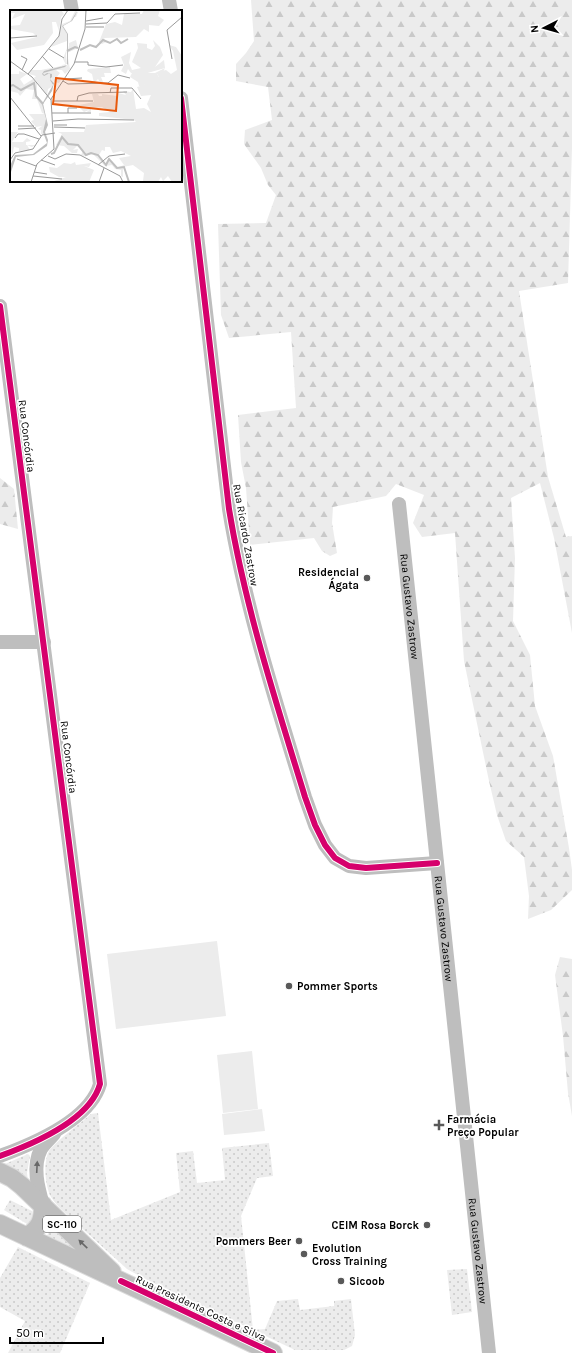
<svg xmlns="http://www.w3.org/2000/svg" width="572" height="1353" font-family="Karla,sans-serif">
  <defs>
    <pattern id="grass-dots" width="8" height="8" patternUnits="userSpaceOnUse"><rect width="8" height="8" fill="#ececec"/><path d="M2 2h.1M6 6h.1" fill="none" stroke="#c9c9c9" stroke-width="1.8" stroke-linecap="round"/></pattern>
    <pattern id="forest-firs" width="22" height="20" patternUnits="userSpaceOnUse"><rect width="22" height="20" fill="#ececec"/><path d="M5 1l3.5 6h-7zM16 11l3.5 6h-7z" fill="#c9c9c9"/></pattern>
  </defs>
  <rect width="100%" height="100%" fill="#fff"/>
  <path fill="url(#grass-dots)" d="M98 1113 111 1220 180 1192 176 1153 193 1151 197 1183 225 1180 222 1148 269 1143 273 1176 257 1178 241 1216 253 1330 265 1329 277 1301 298 1299 300 1310 334 1306V1301L351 1299 355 1335 352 1346 344 1350H295L145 1279 127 1269 63 1211C58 1206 54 1202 51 1197 45 1186 43 1162 49 1151 56 1141 81 1123 91 1114Z
    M28 1154 30 1156 27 1173 28 1181 5 1164Z
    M10 1200 32 1211 33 1219 27 1224 4 1210Z
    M52 1225 87 1257 46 1238Z
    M18 1247 90 1283 60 1353H8L25 1321 0 1307V1278Z
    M467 1269 472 1312 452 1315 447 1270Z"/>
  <path fill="url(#forest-firs)" d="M251 0H572V148L568 283 519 291 548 477 566 537 572 536V633L554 538 540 483 511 498 515 558 513 621 530 655 535 706 553 756 569 848 572 870V890L551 910 528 919 529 896 524 857 506 841 497 815 489 781 464 661 455 533 422 537 413 523 424 495 396 484 386 496 333 507 332 523 337 553 330 556 322 551 314 538 250 545 246 488 241 462 238 415 296 408 291 332 229 338 221 315 218 224 266 223 276 195 268 185 261 168 244 144 245 130 272 120 268 87 236 81V64L246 53 254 41Z
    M0 478 14 489 18 529 0 524Z
    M560 957 572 959V1116L568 1093 563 1036 555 975Z"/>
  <path fill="#ececec" d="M217 941 226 1016 116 1029 107 954Z
    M252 1051 258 1109 223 1113 217 1055Z
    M262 1109 265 1131 224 1135 222 1114Z"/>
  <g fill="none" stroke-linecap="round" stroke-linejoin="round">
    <g stroke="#dbdbdb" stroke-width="20">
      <path id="major" d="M0 1172 12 1178 22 1186 112 1272
        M0 1224 273 1353
        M27 1237C40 1227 43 1222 43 1205"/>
    </g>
    <g stroke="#bebebe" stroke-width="14">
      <path d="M70 0 72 11"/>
      <path d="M169 0 171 11"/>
      <path d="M181 98 229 509C245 607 276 702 305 797L315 825 325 845 335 858 349 866 366 868 437 863"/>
      <path d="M0 306 100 1084C90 1120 33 1144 0 1156"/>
      <path id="s1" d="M399 504 489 1353"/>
      <path d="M0 642H44"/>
      <path d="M43 1205C38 1188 32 1166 41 1149 44 1144 50 1139 54 1134"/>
    </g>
    <use href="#major" stroke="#bebebe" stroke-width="18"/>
    <g stroke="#fff" stroke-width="8">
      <path id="cycleway" d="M181 98 229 509C245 607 276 702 305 797L315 825 325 845 335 858 349 866 366 868 437 863
        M0 306 100 1084C90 1120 33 1144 0 1156
        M121 1281 273 1353"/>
    </g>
    <use href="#cycleway" stroke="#d6006c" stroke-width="6"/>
  </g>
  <defs><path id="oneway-solid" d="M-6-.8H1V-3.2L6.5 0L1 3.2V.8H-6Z"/></defs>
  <g fill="#686868">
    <use href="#oneway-solid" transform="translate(37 1167) rotate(-87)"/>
    <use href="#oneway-solid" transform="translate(83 1244) rotate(-136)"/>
  </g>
  <g fill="#595959" stroke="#fff" stroke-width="1.5">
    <circle cx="367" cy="578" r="4"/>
    <circle cx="289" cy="986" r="4"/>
    <path d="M437 1119h4v4h4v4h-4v4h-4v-4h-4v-4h4z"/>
    <circle cx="427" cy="1225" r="4"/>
    <circle cx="299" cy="1241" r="4"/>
    <circle cx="304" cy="1254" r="4"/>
    <circle cx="341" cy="1281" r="4"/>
  </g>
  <g text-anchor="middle" stroke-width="3.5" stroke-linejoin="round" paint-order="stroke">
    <rect fill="#fff" stroke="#4c4c4c" stroke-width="1" x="43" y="1216" width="38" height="16" rx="3"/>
    <g font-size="10" font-weight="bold" fill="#000">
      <text x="62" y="1228">SC-110</text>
    </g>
    <g font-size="11" fill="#000" stroke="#fff">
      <text transform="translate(27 436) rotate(83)" y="4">Rua Concórdia</text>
      <text transform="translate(246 535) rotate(80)" y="4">Rua Ricardo Zastrow</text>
      <text dy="4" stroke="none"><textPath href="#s1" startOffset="103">Rua Gustavo Zastrow</textPath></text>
      <text transform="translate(69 757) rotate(83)" y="4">Rua Concórdia</text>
      <text dy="4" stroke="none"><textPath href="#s1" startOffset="427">Rua Gustavo Zastrow</textPath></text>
      <text dy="4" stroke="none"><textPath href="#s1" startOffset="751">Rua Gustavo Zastrow</textPath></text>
      <text transform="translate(201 1308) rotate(25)" y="4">Rua Presidente Costa e Silva</text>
    </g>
    <g font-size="11" font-weight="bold" fill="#000" stroke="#fff" text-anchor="start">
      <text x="359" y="576" text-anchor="end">Residencial<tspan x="359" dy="13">Ágata</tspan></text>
      <text x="297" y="990">Pommer Sports</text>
      <text x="447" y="1123">Farmácia<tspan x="447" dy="13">Preço Popular</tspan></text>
      <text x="419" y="1229" text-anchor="end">CEIM Rosa Borck</text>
      <text x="291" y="1245" text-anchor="end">Pommers Beer</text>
      <text x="312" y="1252">Evolution<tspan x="312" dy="13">Cross Training</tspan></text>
      <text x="349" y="1285">Sicoob</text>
    </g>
  </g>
  <g transform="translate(10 10)">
    <rect width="172" height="172" fill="#fff"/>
    <path d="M155 58 150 68 147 64 139 65 134 76H129L128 72 120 67 122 63H145ZM21 60H46L50 63 46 68 51 70 49 73 44 72 41 70 42 65 39 63 32 65 40 63 41 66 40 69 43 76 38 79 37 85 24 68 26 66 19 64ZM9 61 17 64 10 69 14 75 9 78 8 83 0 81V64H9ZM19 104H35L37 115 34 124H31V120L28 119 32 116 26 117 21 111 24 110Z" fill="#ececec"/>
    <path d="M0 0H51L54 4 51 7 49 21 46 12H42L43 23 34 35 7 40 1 33 27 27 23 23 0 19V16L10 15 15 4 2 9 5 3H0ZM134 0H150L148 6 154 10 149 16 139 15V22L134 19 126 27 94 28 96 32 92 34 89 32 96 14 105 12 112 15 114 4H132ZM65 1 68 2 66 7H64L61 11 52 16 57 24V31L41 37 49 26 52 14 60 11ZM58 24 59 33 66 30 68 38 57 43 60 59 55 64 52 60H43L49 58 33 62 31 60 56 55 53 49 57 38 56 45 57 54 52 55 50 58 57 56 58 54 57 45 59 35ZM143 30 150 37 153 45 145 57 154 50 155 58 134 64 121 63 118 59 116 64 111 61 114 55 111 47 121 42 119 53 122 60 131 58 122 52 128 38 127 33 137 34V38L142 40 145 36ZM159 35 166 37 172 46V172H162L158 166 153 171 151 167 148 172 133 171 134 163 123 155 113 157V167L111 166V160L105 159 102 155 95 156 83 144 74 146 71 145 73 141 67 136 63 140 68 139 67 143H62L54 136 46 135 52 124 48 122H74L76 115 126 112 124 110 89 106V103L100 102 92 97 81 98V102H77L79 100 74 102 70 98 83 96H64L84 92 82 84H88L89 86H92V84L107 86 108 83 116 85 113 81 121 82 123 79 126 99 134 98 141 102 137 94 141 85 131 86 127 77 134 75 138 64H147L149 67 152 61 156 60 161 64 167 60 163 41ZM95 137H100L103 143 111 141 121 146 109 148 114 155 106 158 99 149 97 153H93L89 145 92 140 95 141ZM100 57 101 63H94L95 67H91L93 72H90L88 69 84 73 82 64 77 61 78 59ZM23 69 27 73V86L33 92 35 104 32 103 27 89H22L24 80 16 79 10 86 8 83 9 78ZM0 122H8L2 132H13L17 128 21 131 16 132V135H26L22 137 17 135 20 140 9 141V138L4 137 2 146ZM65 152 66 155 81 153 79 157 74 156 84 160 79 172H41L56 167H49L40 162 39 157 47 158 54 153 61 154Z" fill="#ececec" fill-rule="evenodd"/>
    <path d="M67 1 65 6 62 11 53 16 58 24V54L55 57 33 63 34 65 37 63 42 64V67L40 69 44 73 42 81 33 94 38 115 35 122 38 130 37 136 24 145 6 147 0 165V156L5 145 23 144 37 133 33 122 36 109 32 94 43 75 40 70V63L34 66 32 64 34 61 57 55V24L52 16 61 11Z" fill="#bfbfbf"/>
    <path fill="none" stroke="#bfbfbf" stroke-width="2" d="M70 40 80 35 86 37 93 30 100 33 107 29 111 33 118 29M57 41 65 37 68 38M0 76 3 75 11 80 24 73 26 86 33 94M41 144 44 143 52 127 58 134 68 135 76 145 81 143 88 145 96 155 99 149 107 158 114 157 119 172"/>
    <path fill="none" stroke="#999" stroke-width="1" d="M76 11 93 8M76 14 97 13 105 4 130 3M76 17H94M0 28 27 26M39 39 54 48M11 46 17 49 12 60M32 46 43 58M162 49 157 20 172 7M0 51 22 67 41 90M65 52H78V55L96 57 113 55M18 64 49 26 52 9 58 0M55 69 72 68M53 71 58 74 98 73 108 65 120 68M100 83 101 78H122L131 89M0 87 31 126M43 91H83M67 91 68 86 79 83 117 82M42 103H81M58 103V98H67M43 111 68 109 124 110M44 115H57M8 116H24M44 117 75 118M8 119 26 118M5 128 8 124H14L29 129M38 146 45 149 56 144 70 145 110 166 113 172M7 149 26 156M0 150 5 143 23 139 32 125 45 123M31 150 45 155M88 155 99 146 115 144M24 162 37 164M23 166 52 169M21 172 27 154 44 139 41 89 64 54 75 19 76 0M89 172 94 158"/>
    <path fill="#e8590c" fill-opacity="0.15" stroke="#e8590c" stroke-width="2" d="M46 68 108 75 106 101 43 94Z"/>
    <rect width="172" height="172" fill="none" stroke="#000" stroke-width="2"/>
  </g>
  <g transform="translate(544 28) rotate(264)" stroke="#ffffff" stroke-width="3" paint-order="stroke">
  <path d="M0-3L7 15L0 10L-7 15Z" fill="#000000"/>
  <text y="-6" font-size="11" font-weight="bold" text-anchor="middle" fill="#000000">N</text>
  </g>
  <path d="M10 1337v6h93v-6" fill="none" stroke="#000000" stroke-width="2"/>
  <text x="16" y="1337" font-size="12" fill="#000000" stroke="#ffffff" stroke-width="3" paint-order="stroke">50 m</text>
</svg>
